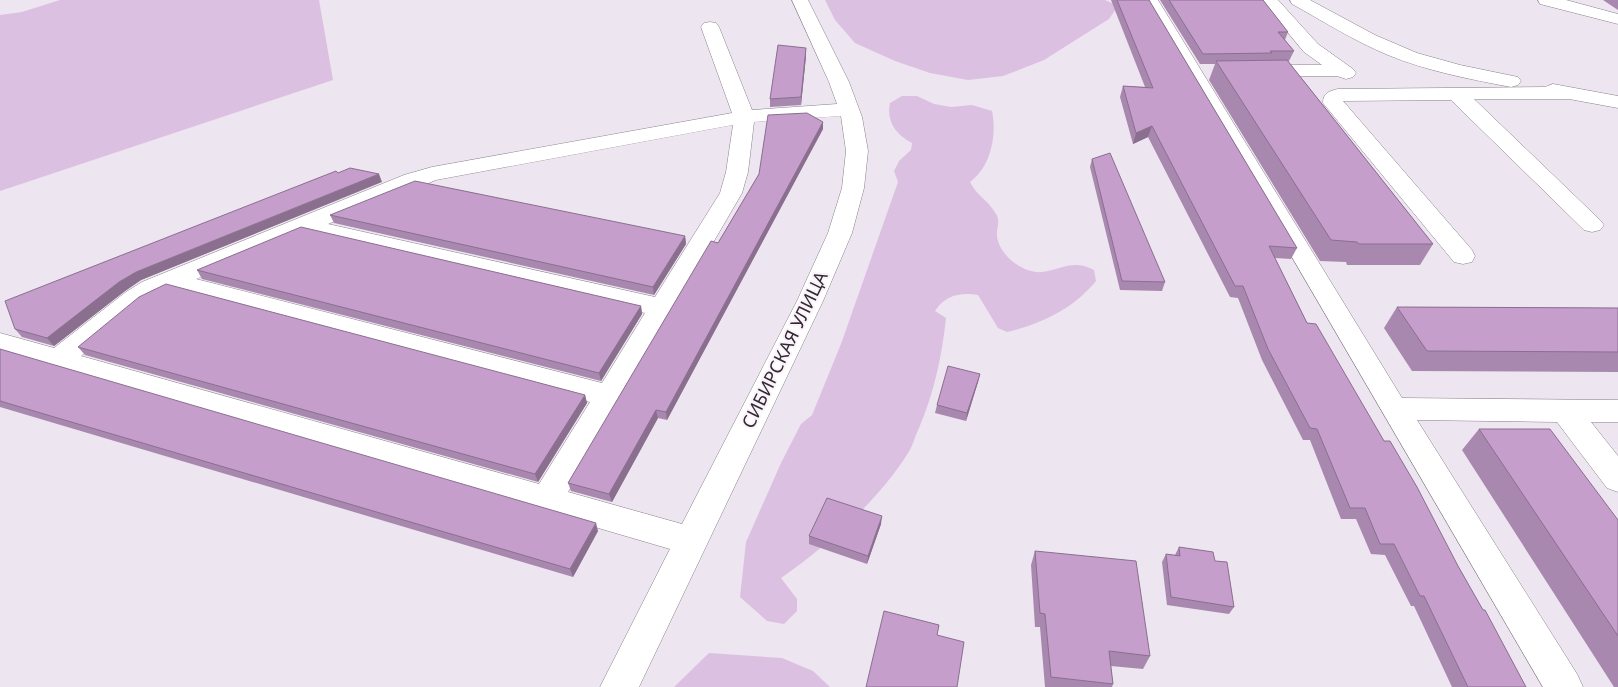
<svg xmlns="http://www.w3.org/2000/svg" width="1618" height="687" font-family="'Noto Sans',sans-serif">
  <rect width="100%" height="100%" fill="#ede5ef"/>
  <path fill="#dcc0e1" d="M60 0H319L333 80 0 191V15L22 12Z
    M825 0H1105L1118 6 1109 19 1044 60 1003 76 968 80 930 73 895 61 855 43 835 20Z
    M902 96H917L934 104 951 107 972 105 992 111C997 135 991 167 970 182 976 195 989 201 996 214 1001 222 996 228 997 236 999 255 1023 274 1042 272 1063 269 1073 259 1094 270L1096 281C1073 309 1041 324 1007 332L998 328 978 295C961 292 945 295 935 311L946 318C942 356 934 393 919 428 915 436 913 446 908 453 878 501 827 546 781 578L797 599V611L784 624 767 621 740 597 746 542 781 463 801 424 812 415 841 344 898 182 894 171 899 161 911 150 912 143C896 135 886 121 890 103Z
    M709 653 782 658 813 671 830 687H674Z"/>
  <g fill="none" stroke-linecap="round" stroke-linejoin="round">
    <g stroke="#89818a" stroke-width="1">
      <path id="minor" d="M792 0H808L849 82 862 117 868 151 864 188 852 233 823 301 639 687H600L670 549 0 353V333L54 348 126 292 142 282 404 175 432 167 732 113 701 27 704 23 710 22 716 23 719 27 752 110 837 104 829 82ZM841 116 846 151 842 188 828 233 797 301 682 524 568 492 742 193 748 172 754 122ZM733 125 726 172 720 193 655 297 328 224 436 180ZM305 233 645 313 602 383 196 279ZM171 290 590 402 539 484 81 356 144 304Z
        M1142 0H1158L1402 398 1618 400V422H1591L1618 456V492L1607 488 1557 422 1417 420 1577 674 1583 687H1543Z
        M1261 0H1278L1318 44 1353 69 1356 73 1353 77 1346 79 1337 76 1260 77 1253 75 1250 71 1253 67 1260 65H1322L1304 52Z
        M1290 0H1310L1375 35 1417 53 1460 65 1518 77 1521 81 1518 85 1511 87C1469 79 1427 71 1388 55 1354 41 1323 21 1292 4Z
        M1538 0H1566L1618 14V24L1540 4Z
        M1553 84 1618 96V108L1569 99H1474L1600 220 1604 225 1600 230 1592 232 1584 230 1451 100 1343 101 1472 250 1475 256 1472 262 1463 264 1454 262 1323 103C1323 93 1329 91 1338 89L1545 87Z"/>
    </g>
    <use href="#minor" fill="#fff" fill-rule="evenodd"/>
  </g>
  <path fill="#a988af" d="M1111 0H1149L1297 248 1291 259 1275 258 1307 323 1384 441 1458 566 1526 687H1452L1414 606H1411L1385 555 1371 554 1356 519H1341L1310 440H1303L1262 360 1238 298 1230 297 1148 137 1133 144 1120 97 1123 86 1145 87Z
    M1160 0H1263L1288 32 1285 40 1294 51 1289 61H1288L1433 244 1420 265H1347L1346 262 1320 261 1209 80 1215 64H1200Z
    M1603 0H1618V10Z
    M806 48V56L801 105 770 107V99Z
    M823 122V129L667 420 658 418 612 502 571 491 568 483 718 243 759 174Z
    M1092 159 1165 282 1162 291 1120 290 1090 167Z
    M382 182 141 280 125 291 54 346 22 337 15 329Z
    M330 215 685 236 686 244 654 295 334 223Z
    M197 270 641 306 642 314 601 381 202 279Z
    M1397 307 1618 308V372L1412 371 1384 328Z
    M78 347 585 395 587 403 538 482 85 355Z
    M0 349 598 531 573 577 0 407Z
    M980 374 978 382 966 421 935 413 937 405Z
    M1479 429 1618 520V687H1614L1462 450Z
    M881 524 867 564 809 544V536Z
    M1179 547 1215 561 1234 607 1229 614 1167 605 1162 562 1166 554 1175 555Z
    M1035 551 1150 656 1143 669 1111 666 1113 684 1112 687H1045L1040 627H1035L1031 565Z"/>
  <path fill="#8a6f8f" d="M806 48V56L801 105V97Z
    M823 122V129L667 420 666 412Z
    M1152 126 1148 137 1133 144 1136 133Z
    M379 174 382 182 141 280 125 291 54 346 47 338 119 282 136 272Z
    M685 236 686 244 654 295 653 287Z
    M641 306 642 314 601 381 599 373Z
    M980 374 978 382 966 421 967 413Z
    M585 395 587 403 538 482 535 474Z
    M656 410 658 418 612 502 609 494Z
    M882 516 881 524 867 564 868 556Z
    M596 523 598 531 573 577 570 569Z"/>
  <path fill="#c59ecc" stroke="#8a6f8f" d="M1117 0H1149L1297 248 1269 246 1307 323 1316 324 1384 441H1390L1417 487 1458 566 1483 610H1485L1526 687H1468L1424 596H1420L1394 544H1380L1365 508H1350L1317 429 1310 428 1268 349 1243 286H1235L1152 126 1136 133 1123 86 1153 88Z
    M1169 0H1263L1288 32H1278L1294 51H1270L1272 53 1203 54Z
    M778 45 806 48 801 97 770 99Z
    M1287 60 1433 244H1359L1357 242 1331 240 1216 61Z
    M807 113 823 122 666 412 656 410 609 494 568 483 711 241 718 243 759 174 768 115Z
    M1110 153 1165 282 1122 281 1092 159Z
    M350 168 379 174 136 272 119 282 47 338 15 329 5 301 336 171 338 173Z
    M415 181 685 236 653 287 330 215Z
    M301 227 641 306 599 373 197 270Z
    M166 284 585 395 535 474 78 347 139 297Z
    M1397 307 1618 308V352L1427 351Z
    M0 349 596 523 570 569 0 401Z
    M948 366 980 374 967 413 937 405Z
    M1479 429H1550L1618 520V636Z
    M827 498 882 516 868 556 809 536Z
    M1179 547 1213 552 1215 561 1227 562 1234 607 1171 597 1166 554 1180 556Z
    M1035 551 1136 561 1150 656 1109 651 1113 684 1051 677 1045 614 1040 613Z
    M884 611 939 625 937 635 964 642 957 687H866Z"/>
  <g text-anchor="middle" stroke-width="4" stroke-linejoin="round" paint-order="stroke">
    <g font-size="18" fill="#2f2b2f" stroke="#fbf2fc">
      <text transform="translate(785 350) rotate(-64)" y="6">СИБИРСКАЯ УЛИЦА</text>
    </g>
  </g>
</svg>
